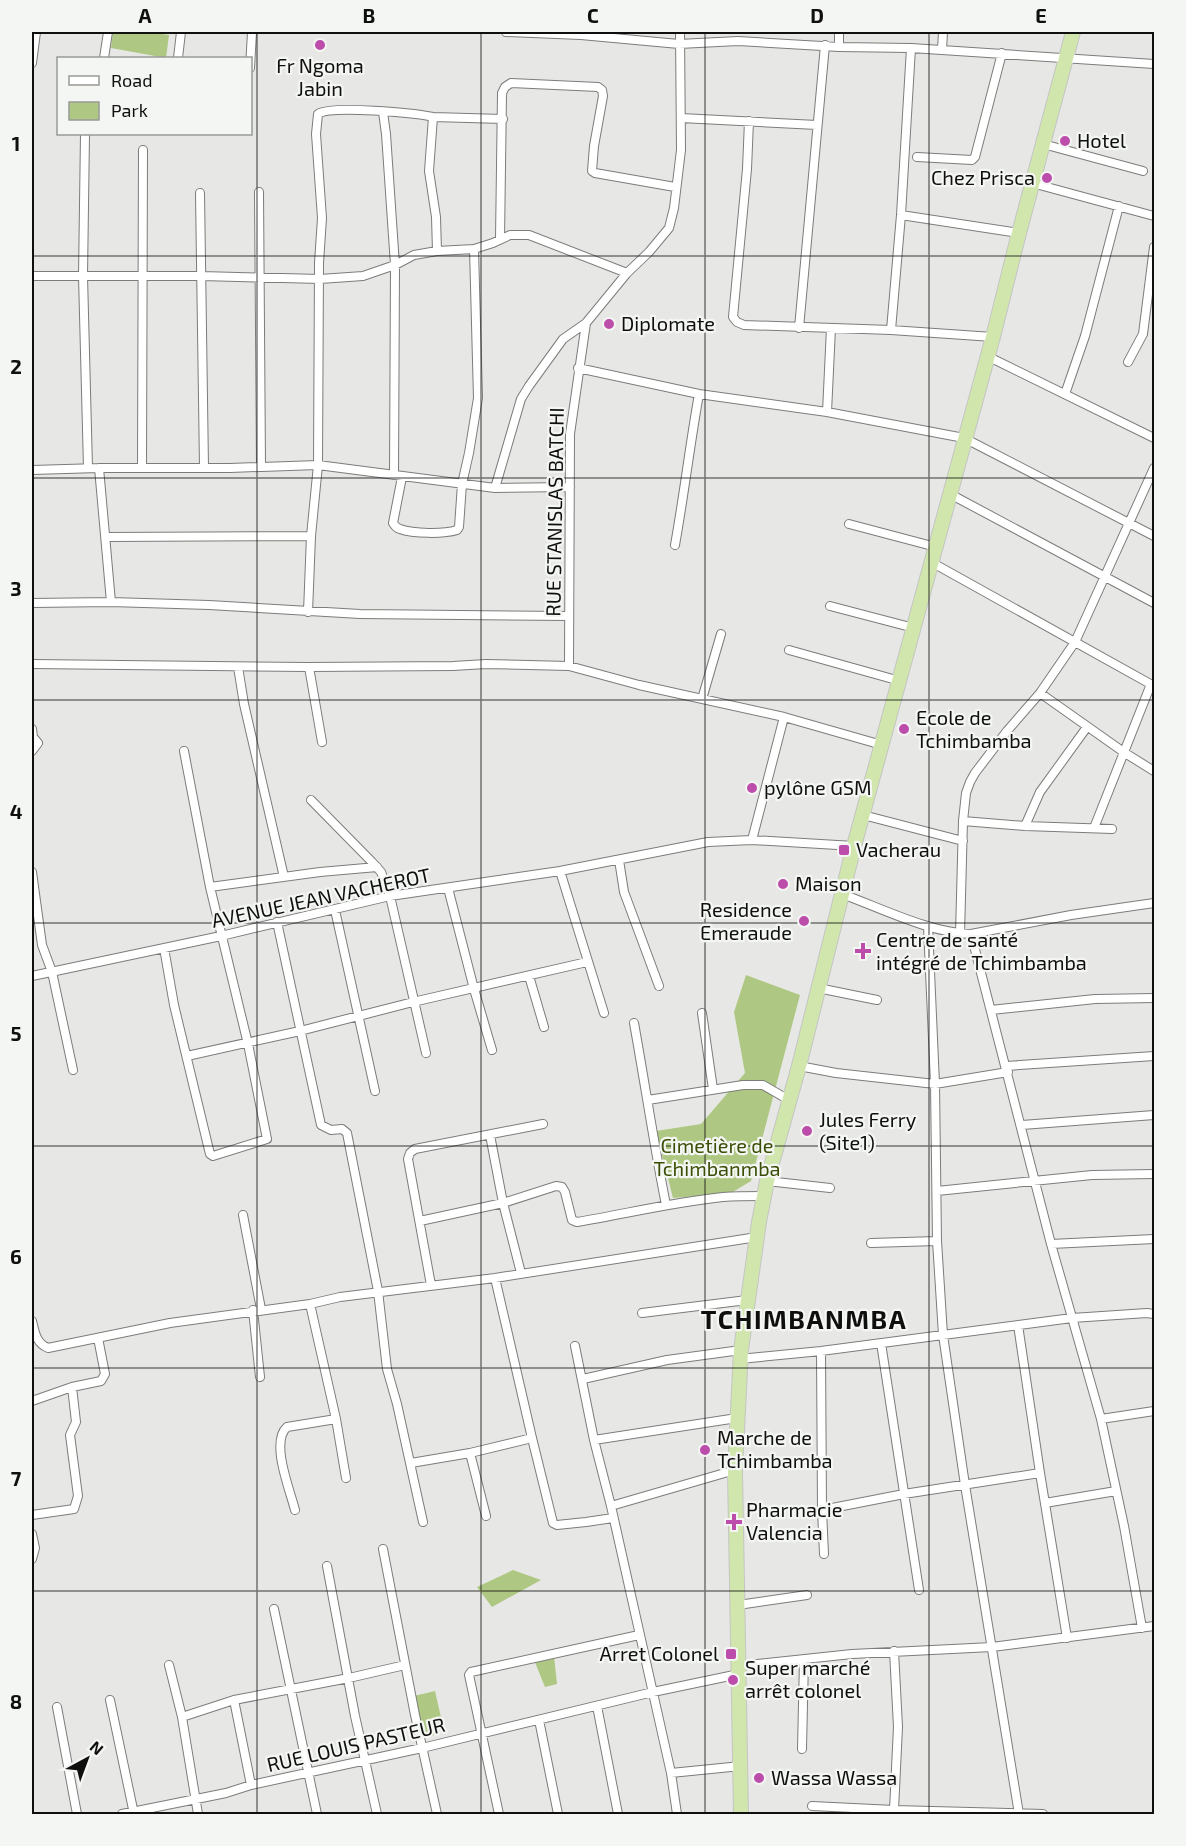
<svg xmlns="http://www.w3.org/2000/svg" width="1186" height="1846" font-family="'Exo 2',sans-serif">
  <rect width="100%" height="100%" fill="#e7e8e5"/>
  <path fill="#aec883" d="M113 32H149L169 35 166 58 111 48Z
    M746 975 800 995 751 1181 731 1193 673 1198 656 1131 701 1124 745 1073 734 1012Z
    M513 1570 541 1580 492 1607 477 1587Z
    M554 1656 557 1684 545 1687 534 1660Z
    M435 1691 443 1726 433 1736 421 1737 414 1696Z"/>
  <g fill="none" stroke-linecap="round" stroke-linejoin="round">
    <g stroke="#7c7d7a" stroke-width="10">
      <path id="minor" d="M506 32 581 35 679 44 738 41 839 47 911 48 1154 64
        M839 47V32
        M942 50 943 32
        M104 58 108 32
        M178 58 181 32
        M32 63 36 32
        M250 68 252 32
        M383 112 386 134 395 265 394 475
        M433 117 429 171 436 217 437 251
        M681 118 817 125
        M749 121 747 169 733 317 737 322 744 325 891 330 993 337
        M85 134 83 276 88 468
        M1043 144 1143 171
        M917 157 972 160 975 157 1002 53
        M1032 183 1154 216
        M259 192 261 466
        M200 193 204 467
        M901 215 1019 233
        M500 239 502 93 505 87 511 83 598 87 602 90 603 96 594 146 592 171 595 173 675 187
        M32 276H201L320 279 363 276 395 265 414 255 437 251 474 249 493 243 510 235H529L627 273
        M799 328 825 45
        M891 330 901 215 911 48
        M987 356 1154 438
        M1128 362 1143 334 1154 247
        M578 368 699 394 827 412 964 438 1154 536
        M1065 394 1085 336 1119 206
        M827 412 831 328
        M99 468 111 602
        M142 468 143 150
        M32 470 99 468H230L318 465 495 488 570 487
        M402 477 393 523C395 526 396 528 400 529 413 534 445 534 457 530L459 527 462 484 469 453 478 398 474 249
        M495 488 521 399 529 386 563 339 586 323 627 273 649 252 669 228 674 208 681 150 680 32
        M950 494 1154 603
        M849 524 936 547
        M106 537 311 536
        M675 545C684 495 690 444 699 394
        M931 562 1154 686
        M32 603 111 602 209 605 360 614 569 616
        M830 606 914 628
        M308 612 311 536 318 465 319 263 322 218 316 134 318 114C331 105 415 113 433 117L503 119
        M789 650 900 681
        M32 664 309 667 453 666 486 664 569 666 639 685 784 717 882 745
        M569 666 570 434 586 323
        M238 667 244 704 284 877
        M309 667 322 742
        M1040 693 1125 753 1154 771
        M702 699 721 634
        M32 729 33 737 38 743 32 751
        M311 800 372 862 381 872 390 896 426 1053
        M863 815 963 841
        M963 821 1025 826 1112 829
        M1025 826 1040 792 1087 727
        M1094 828 1151 684
        M752 840 784 717
        M619 860 624 892 659 986
        M560 871 604 1013
        M32 872 42 945 52 972 73 1070
        M210 887 320 872 377 867
        M448 888 474 989 492 1050
        M842 894C881 908 930 933 971 934L1071 915 1154 903
        M335 910 375 1091
        M277 922 321 1125 331 1130 342 1129 347 1133 378 1291 387 1369 397 1404 423 1522
        M928 926 935 1084 937 1241 943 1335 965 1485 1019 1814
        M960 934 963 821 966 793 970 782 975 773 1007 731 1040 693 1075 642 1154 468
        M971 934 1051 1244 1101 1419 1124 1526 1142 1628
        M164 948 174 1005 210 1154 213 1156 267 1139 248 1044 210 887 184 751
        M32 976 221 936 390 896 560 871 708 842 752 840 854 846
        M529 976 544 1027
        M818 988 877 1000
        M991 1010 1095 999 1154 998
        M702 1013 713 1089
        M634 1023C645 1084 654 1145 666 1205
        M187 1056 300 1031 413 1002 587 962
        M799 1066 836 1073 935 1084 1008 1072
        M1006 1066 1154 1056
        M648 1100 743 1085H763L789 1100
        M1022 1125 1154 1115
        M490 1135 503 1203 521 1273
        M767 1181 830 1188
        M937 1191 1092 1175 1154 1174
        M243 1215 261 1309
        M420 1221 503 1203 556 1186 562 1187 565 1192 572 1220 577 1222C625 1214 674 1202 723 1197 737 1196 751 1196 765 1196
        M871 1243 937 1241
        M1051 1244 1154 1239
        M495 1278 532 1438 553 1523 557 1525 586 1522 613 1518
        M431 1285 408 1159 410 1153 415 1149 543 1124
        M310 1304 336 1419 346 1478
        M253 1310 260 1377
        M642 1313 747 1300
        M32 1321C35 1333 36 1343 48 1348L170 1323 310 1304 340 1297 495 1278 757 1237
        M1018 1325 1040 1473 1067 1638
        M881 1343 919 1590
        M575 1346 594 1440 611 1506 671 1773 677 1814
        M821 1351 822 1510 824 1554
        M740 1359 821 1351 1072 1318 1147 1313 1154 1314
        M583 1379 667 1360 741 1350
        M32 1401 72 1387 101 1381 105 1374 98 1338
        M1101 1419 1154 1411
        M594 1440 737 1418
        M470 1453 486 1516
        M411 1463 470 1453 532 1438
        M1045 1503 1116 1491
        M611 1506 735 1470
        M295 1510C290 1490 270 1442 287 1427L336 1419
        M822 1510 904 1494 1040 1473
        M32 1515 74 1509 78 1496 70 1435 76 1422 72 1387
        M32 1534 35 1548 32 1559
        M383 1549 415 1715 437 1814
        M327 1566 355 1716 377 1814
        M738 1605 807 1595
        M274 1609 317 1814
        M894 1651 898 1727 894 1810 1043 1814
        M169 1665 182 1717 198 1814
        M739 1666 852 1654 992 1647 1154 1626
        M110 1700 134 1814
        M234 1700 251 1785
        M597 1706 618 1814
        M57 1707 77 1814
        M182 1717 234 1700 349 1678 405 1665
        M539 1720 558 1814
        M802 1749 804 1659
        M671 1773 741 1766
        M812 1806 894 1810 893 1814
        M122 1814 226 1793 251 1785 422 1748 653 1692 739 1674
        M499 1814 469 1675 471 1672 639 1635"/>
    </g>
    <g stroke="#c5c5c5" stroke-width="16">
      <path id="trunk" d="M741 1814 735 1470 741 1350 759 1222 767 1181 799 1066 854 846 993 337 1019 233 1073 32"/>
    </g>
    <use href="#minor" stroke="#fff" stroke-width="8"/>
    <use href="#trunk" stroke="#d0e6ac" stroke-width="14"/>
  </g>
  <path fill="none" stroke="#0f0f0e" stroke-width="1.5" stroke-opacity="0.55" d="M257 32V1814M481 32V1814M705 32V1814M929 32V1814M32 256H1154M32 478H1154M32 700H1154M32 923H1154M32 1146H1154M32 1368H1154M32 1591H1154"/>
  <g fill="#bd4daa" stroke="#f4f6f3" stroke-width="2">
    <circle cx="320" cy="45" r="6"/>
    <circle cx="1065" cy="141" r="6"/>
    <circle cx="1047" cy="178" r="6"/>
    <circle cx="609" cy="324" r="6"/>
    <circle cx="904" cy="729" r="6"/>
    <circle cx="752" cy="788" r="6"/>
    <rect x="838" y="844" width="12" height="12" rx="3"/>
    <circle cx="783" cy="884" r="6"/>
    <circle cx="804" cy="921" r="6"/>
    <path d="M860 942h6v6h6v6h-6v6h-6v-6h-6v-6h6z"/>
    <circle cx="807" cy="1131" r="6"/>
    <circle cx="705" cy="1450" r="6"/>
    <path d="M731 1513h6v6h6v6h-6v6h-6v-6h-6v-6h6z"/>
    <rect x="725" y="1648" width="12" height="12" rx="3"/>
    <circle cx="733" cy="1680" r="6"/>
    <circle cx="759" cy="1778" r="6"/>
  </g>
  <g text-anchor="middle" stroke-width="4.5" stroke-linejoin="round" paint-order="stroke">
    <g font-size="20" fill="#0f0f0e" stroke="#f4f6f3" text-anchor="start">
      <text x="320" y="73" text-anchor="middle">Fr Ngoma<tspan x="320" dy="23">Jabin</tspan></text>
      <text x="1077" y="148">Hotel</text>
      <text x="1035" y="185" text-anchor="end">Chez Prisca</text>
      <text x="621" y="331">Diplomate</text>
      <text x="916" y="725">Ecole de<tspan x="916" dy="23">Tchimbamba</tspan></text>
      <text x="764" y="795">pylône GSM</text>
      <text x="856" y="857">Vacherau</text>
      <text x="795" y="891">Maison</text>
      <text x="792" y="917" text-anchor="end">Residence<tspan x="792" dy="23">Emeraude</tspan></text>
      <text x="876" y="947">Centre de santé<tspan x="876" dy="23">intégré de Tchimbamba</tspan></text>
      <text x="819" y="1127">Jules Ferry<tspan x="819" dy="23">(Site1)</tspan></text>
      <text x="717" y="1445">Marche de<tspan x="717" dy="23">Tchimbamba</tspan></text>
      <text x="746" y="1517">Pharmacie<tspan x="746" dy="23">Valencia</tspan></text>
      <text x="719" y="1661" text-anchor="end">Arret Colonel</text>
      <text x="745" y="1675">Super marché<tspan x="745" dy="23">arrêt colonel</tspan></text>
      <text x="771" y="1785">Wassa Wassa</text>
    </g>
    <g font-size="20" fill="#0f0f0e" stroke="#f4f6f3">
      <text transform="translate(555 512) rotate(-89)" y="7">RUE STANISLAS BATCHI</text>
      <text transform="translate(321 898) rotate(-12)" y="7">AVENUE JEAN VACHEROT</text>
      <text transform="translate(356 1745) rotate(-13)" y="7">RUE LOUIS PASTEUR</text>
    </g>
    <g font-size="20" fill="#3a4e05" stroke="#f4f6f3">
      <text x="717" y="1153">Cimetière de<tspan x="717" dy="23">Tchimbanmba</tspan></text>
    </g>
    <g font-size="26" font-weight="bold" letter-spacing="1.5" fill="#0f0f0e" stroke="#f4f6f3">
      <text x="804" y="1329">TCHIMBANMBA</text>
    </g>
  </g>
  <rect width="1186" height="1846" fill="none" stroke="#f4f6f3" stroke-width="66"/>
  <rect x="57" y="57" width="195" height="78" fill="#f4f6f3" stroke="#989a97" stroke-width="1.5"/>
  <rect x="69" y="76" width="30" height="9" fill="#ffffff" stroke="#989a97" stroke-width="1.5"/>
  <text x="111" y="87" font-size="18" fill="#0f0f0e">Road</text>
  <rect x="69" y="102" width="30" height="18" fill="#aec883" stroke="#989a97" stroke-width="1.5"/>
  <text x="111" y="117" font-size="18" fill="#0f0f0e">Park</text>
  <g transform="translate(87 1759) rotate(41)" stroke="#f4f6f3" stroke-width="4.5" paint-order="stroke">
  <path d="M0-4.5L10 22L0 15L-10 22Z" fill="#0f0f0e"/>
  <text y="-9" font-size="16" font-weight="bold" text-anchor="middle" fill="#0f0f0e">N</text>
  </g>
  <rect x="33" y="33" width="1120" height="1780" fill="none" stroke="#0f0f0e" stroke-width="2"/>
  <g font-size="20" text-anchor="middle" font-weight="bold" fill="#0f0f0e">
    <text x="145" y="23">A</text>
    <text x="369" y="23">B</text>
    <text x="593" y="23">C</text>
    <text x="817" y="23">D</text>
    <text x="1041" y="23">E</text>
    <text x="16" y="151">1</text>
    <text x="16" y="374">2</text>
    <text x="16" y="596">3</text>
    <text x="16" y="819">4</text>
    <text x="16" y="1041">5</text>
    <text x="16" y="1264">6</text>
    <text x="16" y="1486">7</text>
    <text x="16" y="1709">8</text>
  </g>
</svg>
